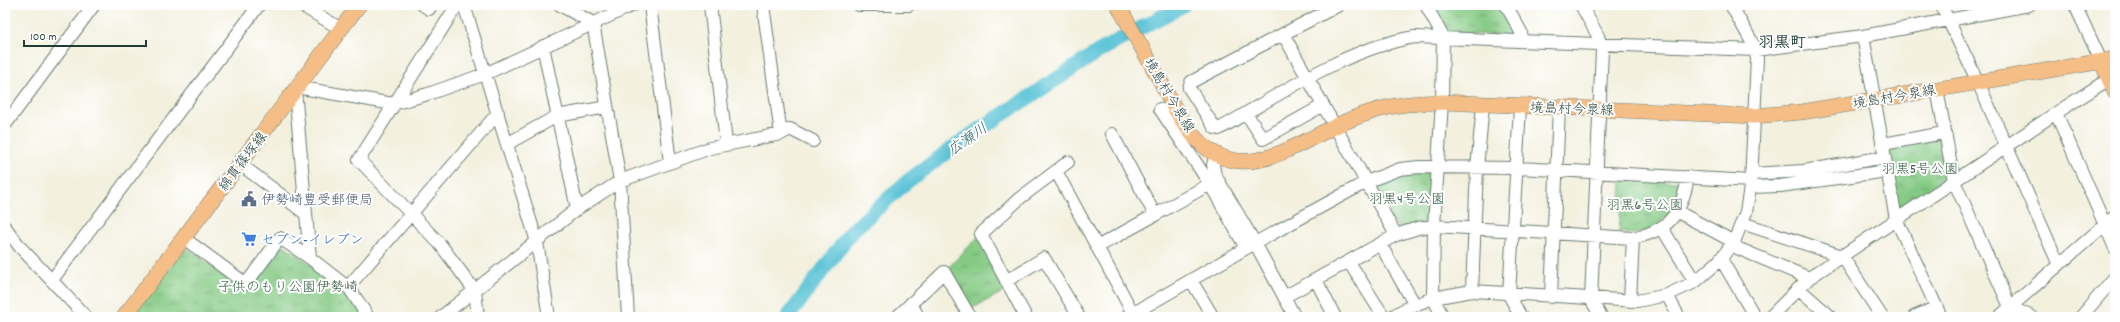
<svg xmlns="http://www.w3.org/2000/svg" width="2120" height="322" font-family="Dekko,'Klee One',sans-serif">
  <defs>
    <pattern id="grass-tufts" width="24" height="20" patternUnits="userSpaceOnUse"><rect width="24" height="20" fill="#85ca84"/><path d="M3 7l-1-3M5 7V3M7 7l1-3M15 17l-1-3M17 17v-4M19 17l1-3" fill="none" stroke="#6ca56d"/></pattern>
  </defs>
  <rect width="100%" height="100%" fill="#fff"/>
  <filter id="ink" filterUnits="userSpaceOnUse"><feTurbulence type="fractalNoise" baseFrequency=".025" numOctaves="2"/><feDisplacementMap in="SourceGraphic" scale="8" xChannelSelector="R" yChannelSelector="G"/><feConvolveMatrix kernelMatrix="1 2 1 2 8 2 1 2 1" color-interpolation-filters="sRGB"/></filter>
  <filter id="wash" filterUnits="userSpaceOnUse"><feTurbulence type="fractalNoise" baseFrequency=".012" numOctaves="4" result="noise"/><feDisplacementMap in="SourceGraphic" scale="16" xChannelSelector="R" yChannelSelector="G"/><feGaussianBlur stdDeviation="0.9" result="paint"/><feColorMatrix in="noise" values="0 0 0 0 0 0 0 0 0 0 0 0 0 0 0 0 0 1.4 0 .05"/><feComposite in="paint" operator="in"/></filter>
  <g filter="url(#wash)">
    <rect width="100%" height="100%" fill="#f3f0de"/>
    <path fill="url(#grass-tufts)" stroke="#52845c" d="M1433 5H1502L1516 30 1513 35 1445 33 1432 8Z
      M1941 138 1948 176 1946 182 1903 210 1898 208 1889 150 1891 146Z
      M1416 170 1433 174 1431 222 1400 231 1372 188 1375 182Z
      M1625 179 1680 182 1684 185C1681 205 1657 233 1635 234 1630 234 1624 233 1619 232L1622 182Z
      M978 237 1006 288 1005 291 971 309 946 270Z
      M281 243 348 291 364 317H131L185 249H188L246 290Z"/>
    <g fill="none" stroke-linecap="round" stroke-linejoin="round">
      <path stroke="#5ac3d6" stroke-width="15" d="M788 317 852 231 909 180 962 141 1101 50 1183 5"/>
    </g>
  </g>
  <g filter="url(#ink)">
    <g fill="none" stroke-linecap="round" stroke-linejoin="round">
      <g stroke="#697c70" stroke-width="14">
        <path id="minor" d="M301 5 341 29
          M423 5 429 9 431 5
          M457 5 359 160 440 244 475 291 478 317
          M464 5 537 242 549 317
          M560 5 593 23
          M650 5 670 162
          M710 5 726 143
          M763 5 781 134
          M859 5H909
          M1339 5 1191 82 1189 88 1215 128 1219 129C1281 94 1344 49 1415 37L1756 50 1863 36 2029 5
          M1426 5 1443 37 1442 102 1434 226 1433 298 1443 317
          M1506 5 1521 32 1522 40
          M1581 5 1598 36 1602 50 1591 299 1601 317
          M1941 5 1978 82 2059 265
          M2075 5 2101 61
          M593 23 620 181 628 317
          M1283 34 1396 235
          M1863 36 1896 219 1941 317
          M543 46 577 209
          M1937 89 1954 181 2010 307 2032 317
          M1520 107 1509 295 1521 317
          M1160 109 1210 184 1246 248
          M1246 113 1263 139 1322 106
          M2056 113 2115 248
          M5 125 94 5
          M1112 134 1155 215 1210 184
          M507 144 557 116 607 107
          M1883 144 1944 133
          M1216 153 1213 165 1215 175 1255 243 1295 317
          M240 164 306 214
          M1056 171 1135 317
          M1751 174 1804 171 1885 157
          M1750 187 1780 186 1887 171
          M1678 212 1734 242 1737 248 1809 278
          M1742 223 1842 256 1882 317
          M5 227 20 247 86 317
          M1662 228 1695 282
          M185 239 246 284 280 238 310 258
          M1380 244 1415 305
          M1097 247 1155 215
          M1721 259 1755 317
          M1349 262 1384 317
          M52 280 259 5
          M1191 280 1213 317
          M1316 280 1335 317
          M1006 281 1044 258 1079 317
          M348 287 498 113
          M1799 289 1831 317
          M1472 291 1477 168 1483 105
          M1667 295 1679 317
          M1284 297 1396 235 1418 228 1434 226 1633 238C1669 231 1682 213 1688 177
          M1551 297 1559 108
          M1630 301 1633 238
          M911 303 918 317
          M368 317 350 289 310 258 295 90 302 88 393 104 428 94 485 74 633 5
          M441 317 577 209 620 181 710 148 781 134 790 129 813 141
          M897 317 944 272 970 317
          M1026 317 981 234 1020 198 1068 162
          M1127 317 1255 243 1366 182 1400 169 1419 167 1517 168 1751 181
          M1391 317 1407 308 1433 298 1472 291 1637 301 1667 295 1695 282 1718 262 1734 242 1746 212 1751 181 1757 58 1753 44 1731 5
          M1770 317 1809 278 2056 113 2109 79
          M1914 317 1937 307
          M1999 317 2115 216
          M2081 317 2115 277"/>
      </g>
      <g stroke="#697c70" stroke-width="16">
        <path id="major" d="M1118 5C1132 31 1147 56 1161 82 1170 100 1179 118 1192 134 1237 188 1287 149 1334 127 1346 121 1358 116 1371 112 1394 104 1417 103 1442 102L1753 116 1802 112 2115 59
          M2101 61 2115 92
          M124 317 359 5"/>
      </g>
      <use href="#minor" stroke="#fff" stroke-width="12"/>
      <use href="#major" stroke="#f6be87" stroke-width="15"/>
    </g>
  </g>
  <defs>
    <g id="civic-bare" transform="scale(1.2)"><path d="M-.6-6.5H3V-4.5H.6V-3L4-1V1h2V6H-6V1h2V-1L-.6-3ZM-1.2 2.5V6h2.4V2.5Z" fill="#5c6f8a" stroke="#fff" stroke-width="2.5" paint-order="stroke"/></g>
    <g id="supermarket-bare" transform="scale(1.2)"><path d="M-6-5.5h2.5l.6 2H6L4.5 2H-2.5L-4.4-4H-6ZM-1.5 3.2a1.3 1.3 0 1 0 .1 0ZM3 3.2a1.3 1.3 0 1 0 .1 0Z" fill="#3f7fe0" stroke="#fff" stroke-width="2.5" paint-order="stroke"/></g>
  </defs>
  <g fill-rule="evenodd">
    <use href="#civic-bare" x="249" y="199"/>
    <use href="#supermarket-bare" x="249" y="239"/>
  </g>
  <g text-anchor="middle" stroke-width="4" stroke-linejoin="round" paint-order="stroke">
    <g font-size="14" fill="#1f3d34" stroke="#fff">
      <text transform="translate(1170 95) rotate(59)" y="5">境島村今泉線</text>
      <text transform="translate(1894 96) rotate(-10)" y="5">境島村今泉線</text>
      <text transform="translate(1572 108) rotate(2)" y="5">境島村今泉線</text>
      <text transform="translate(242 161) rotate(-53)" y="5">綿貫篠塚線</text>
    </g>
    <g font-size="14" fill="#386048" stroke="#fff">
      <text x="1920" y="173">羽黒5号公園</text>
      <text x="1407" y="203">羽黒4号公園</text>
      <text x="1645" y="209">羽黒6号公園</text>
      <text x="288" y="291">子供のもり公園伊勢崎</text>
    </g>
    <g font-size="14" fill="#4e5e75" stroke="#fff" text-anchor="start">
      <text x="261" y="204">伊勢崎豊受郵便局</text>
    </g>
    <g font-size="14" fill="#366cbe" stroke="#fff" text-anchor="start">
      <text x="261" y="244">セブン-イレブン</text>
    </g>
    <g font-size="15" font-style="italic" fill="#316565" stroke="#fff">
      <text transform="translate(967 139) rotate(-35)" y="5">広瀬川</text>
    </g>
    <g font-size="16" font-weight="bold" fill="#1f3d34" stroke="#fff">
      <text x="1782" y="47">羽黒町</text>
    </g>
  </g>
  <rect width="2120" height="322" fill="none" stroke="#fff" stroke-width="20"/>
  <path d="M24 40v6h122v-6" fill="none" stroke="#1f3d34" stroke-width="2"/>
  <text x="30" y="40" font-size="12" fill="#1f3d34" stroke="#ffffff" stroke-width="3" paint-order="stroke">100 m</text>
</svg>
